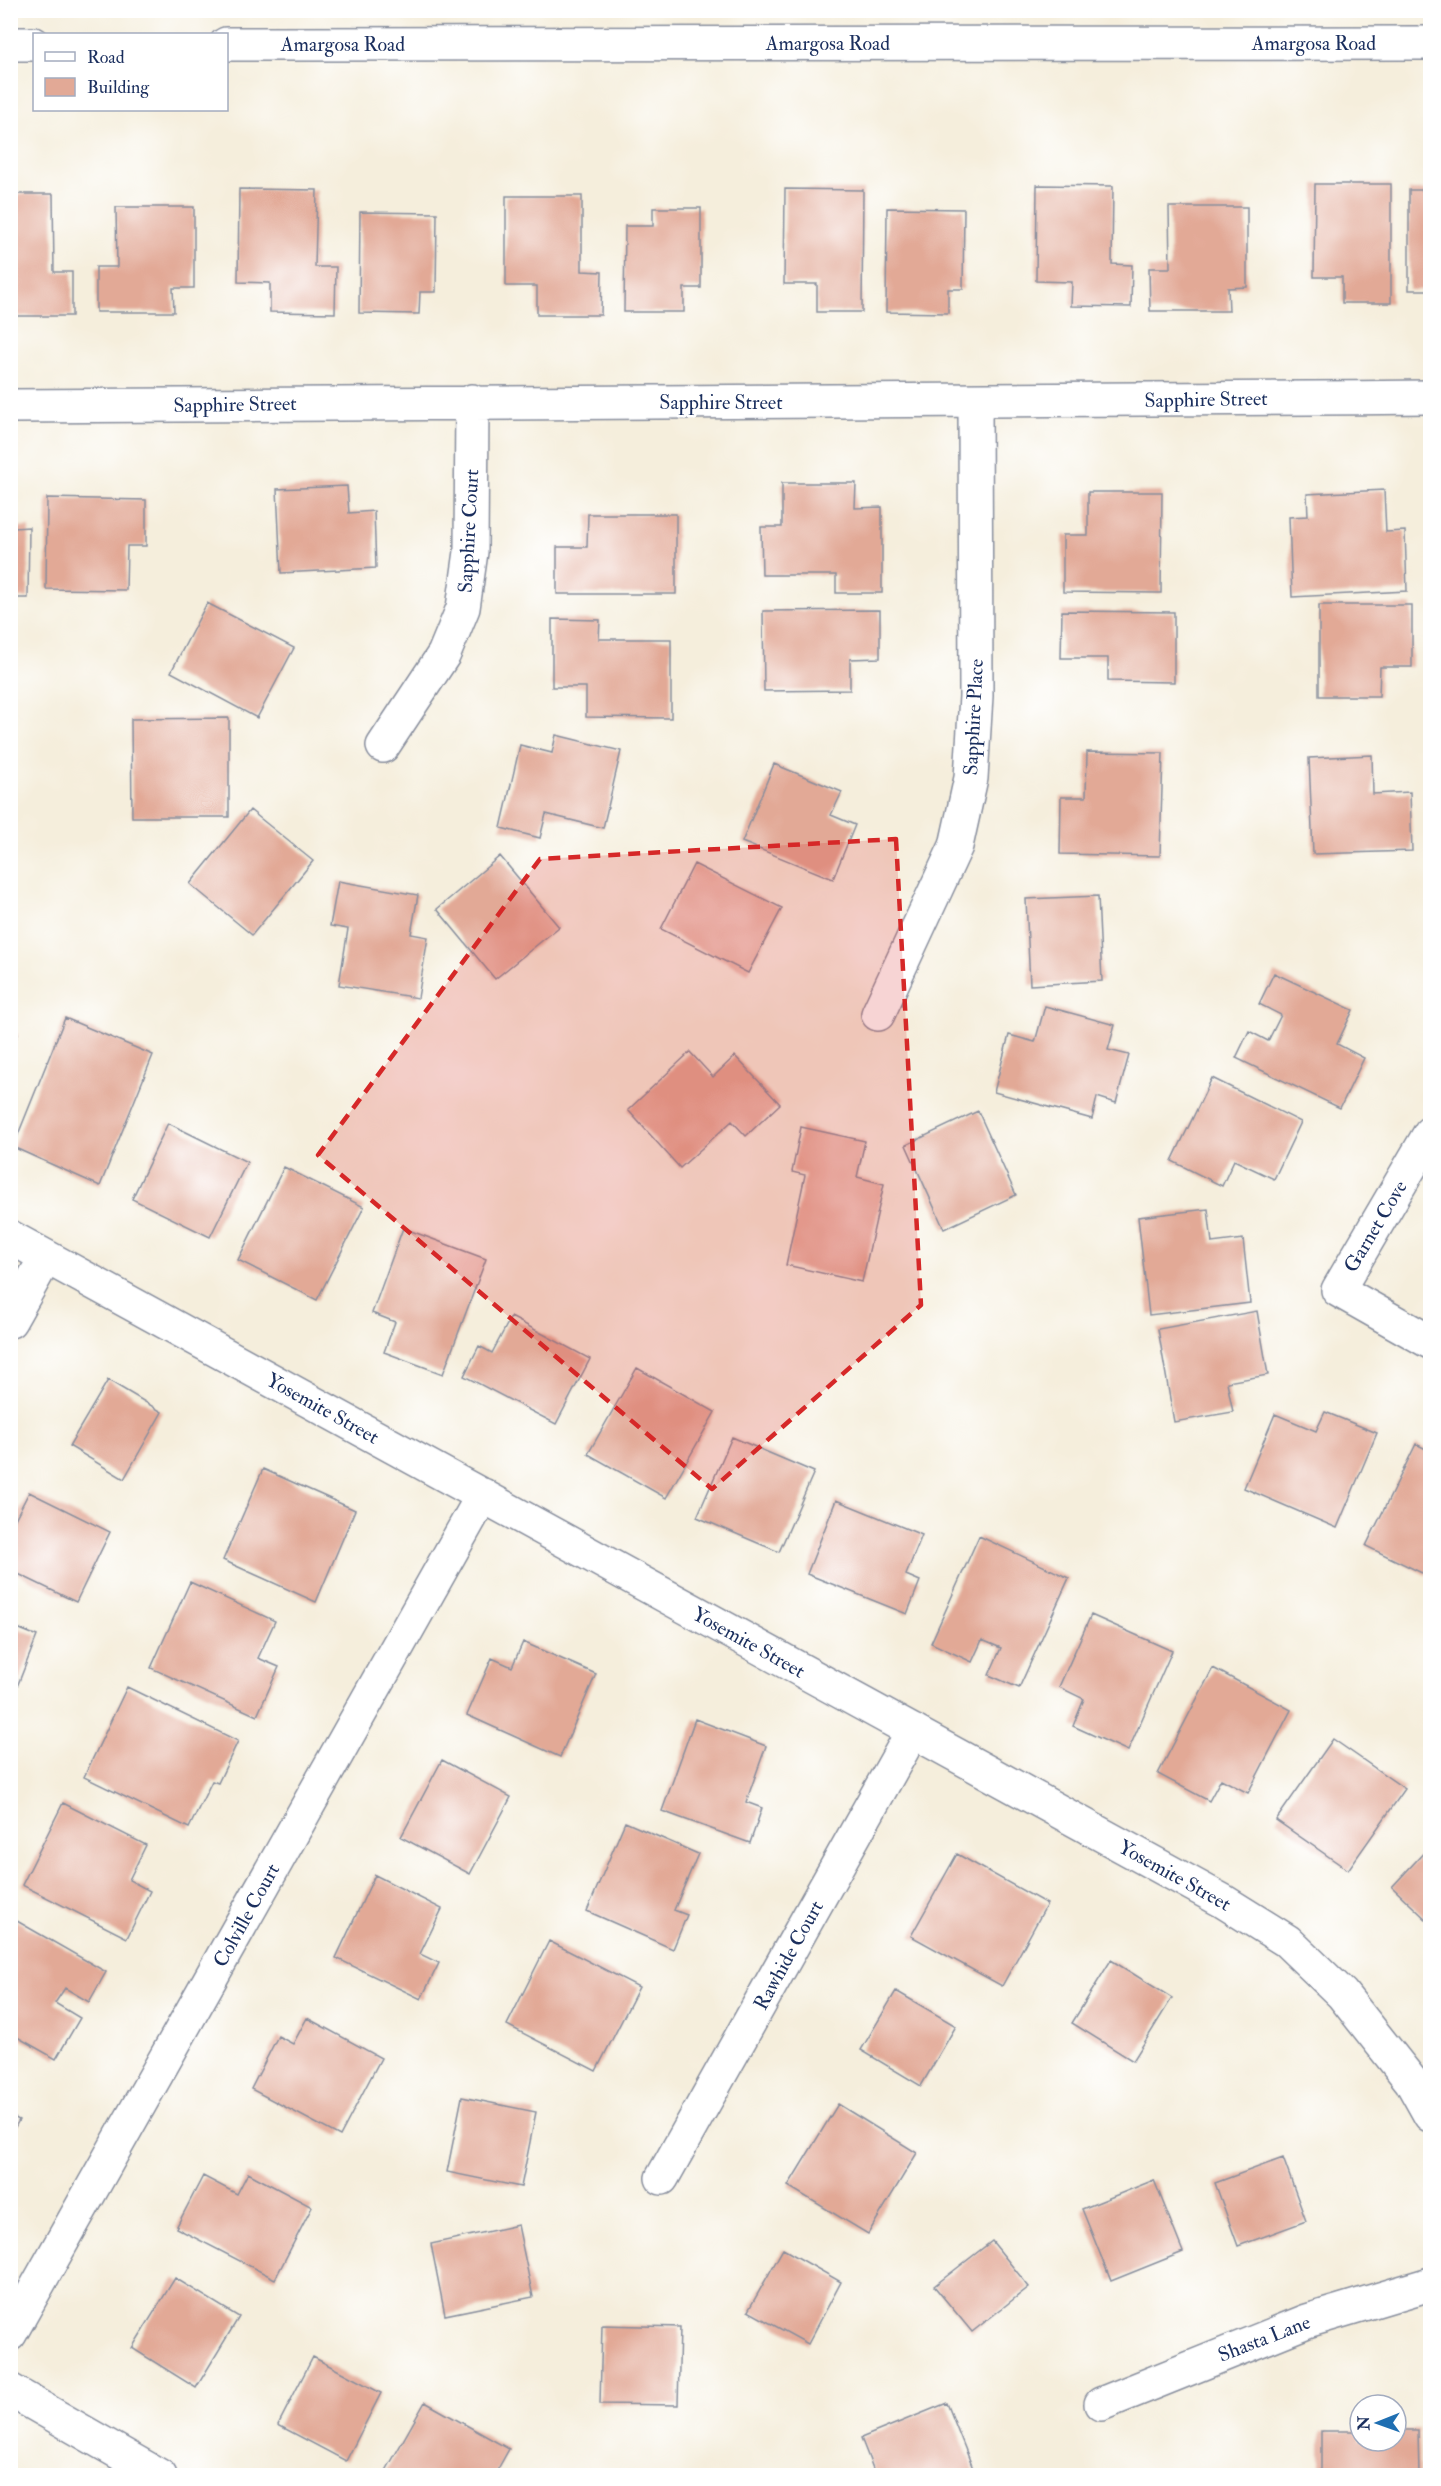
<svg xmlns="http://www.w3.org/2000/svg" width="1441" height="2486" font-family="'IM FELL Double Pica',serif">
  <rect width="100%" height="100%" fill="#fff"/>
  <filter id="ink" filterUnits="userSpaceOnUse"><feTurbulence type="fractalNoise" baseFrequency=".0167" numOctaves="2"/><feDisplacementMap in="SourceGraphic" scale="12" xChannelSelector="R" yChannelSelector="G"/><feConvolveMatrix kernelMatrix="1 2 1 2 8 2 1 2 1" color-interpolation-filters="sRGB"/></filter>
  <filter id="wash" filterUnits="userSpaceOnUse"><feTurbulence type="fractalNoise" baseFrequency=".008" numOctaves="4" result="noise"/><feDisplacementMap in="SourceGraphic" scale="24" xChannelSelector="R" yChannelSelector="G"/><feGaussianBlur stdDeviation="1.35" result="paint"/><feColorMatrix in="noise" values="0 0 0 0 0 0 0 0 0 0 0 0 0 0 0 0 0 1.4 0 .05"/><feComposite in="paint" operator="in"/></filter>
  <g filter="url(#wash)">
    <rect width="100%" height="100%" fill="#f5eedc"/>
    <g id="blocks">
      <path fill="#e2a996" d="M1315 184H1391V303H1342V277H1314Z
        M1037 185 1113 186 1112 264 1132 265 1131 307 1071 306 1072 282 1036 281Z
        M239 189 317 190 315 267H336L335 313 270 312V283L238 282Z
        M785 189 863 190 862 312H817V284H784Z
        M1409 190H1430V290H1409Z
        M10 194H53L54 272H72V316H10Z
        M506 196H582V271L602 272 601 315H537V286H506Z
        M116 207H194V288H173L174 312H96V267H117Z
        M1169 207H1247V287L1228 288 1229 311H1150L1149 268H1170Z
        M653 208H701V288H684V312H624L625 226H653Z
        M887 208 964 209 963 289H948V313L886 312Z
        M360 212 437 213 436 292H420L419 314 359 313Z
        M782 483H856L855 508 882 507V593H836V575H762L761 527H782Z
        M347 486 349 513 374 511 376 568 281 573 277 489Z
        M1384 490 1386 532 1405 531 1407 591 1292 597 1289 517 1308 516 1307 494Z
        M1088 492H1162L1161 593 1063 592V535H1088Z
        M47 498 146 500V546H127L126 590 46 589Z
        M10 505H14V528L29 527 28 598H10Z
        M588 514H676V594H557V547H587Z
        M207 603 294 648 257 718 171 672Z
        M1319 605H1412V667H1380L1379 696H1319Z
        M880 610V658L850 659V690L764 691 763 611Z
        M1062 611 1174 612V682L1108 681V658H1061Z
        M552 619 600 620 599 639H671V718L586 717V687H552Z
        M229 718V817H132L131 719Z
        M556 735 621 751 603 828 546 814 540 838 501 828 520 745 552 753Z
        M1087 752 1163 753 1160 856 1060 854 1061 797H1086Z
        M1372 755 1373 794 1410 792 1412 851 1313 854 1309 758Z
        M774 764 842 792 831 815 855 825 833 879 742 842Z
        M250 810 313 861 252 935 190 884Z
        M500 856 559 927 495 979 437 909Z
        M694 864 782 908 748 973 661 929Z
        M338 881 418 895 411 934 428 937 418 998 339 985 348 929 330 926Z
        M1098 896 1102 981 1030 985 1026 899Z
        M1274 973 1353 1010 1337 1044 1364 1058 1340 1108 1236 1058 1249 1031 1268 1041 1281 1015 1259 1004Z
        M1045 1006 1115 1025 1108 1050 1129 1055 1116 1103 1097 1097 1092 1119 994 1092 1009 1035 1035 1042Z
        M65 1018 153 1055 100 1186 13 1147Z
        M10 1031 18 1034 10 1051Z
        M690 1052 713 1077 735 1056 780 1104 746 1136 732 1121 680 1168 628 1110Z
        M1212 1078 1301 1122 1274 1179 1234 1160 1222 1186 1172 1161Z
        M978 1111 1016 1195 944 1229 906 1145Z
        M168 1123 247 1162 210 1237 132 1199Z
        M801 1127 865 1141 857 1177 884 1184 862 1282 786 1265 805 1175 792 1172Z
        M284 1167 364 1207 317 1300 238 1260Z
        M1208 1209 1212 1243 1243 1239 1250 1303 1149 1315 1138 1217Z
        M403 1228 486 1259 443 1374 384 1352 395 1322 372 1313Z
        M1257 1311 1268 1375 1227 1382 1233 1412 1174 1422 1158 1329Z
        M511 1317 590 1359 556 1424 464 1376 479 1346 492 1353Z
        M637 1368 715 1412 666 1498 588 1454Z
        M108 1380 162 1412 124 1479 69 1446Z
        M1325 1412 1377 1433 1337 1528 1244 1488 1275 1414 1316 1431Z
        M732 1437 814 1472 779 1552 697 1517Z
        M1416 1444 1430 1451V1565L1426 1575 1366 1546Z
        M263 1469 355 1510 316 1602 223 1560Z
        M29 1492 110 1532 76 1602 10 1570V1529Z
        M836 1500 922 1535 906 1575 920 1581 907 1614 807 1574Z
        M979 1536 1069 1578 1019 1688 989 1675 1001 1648 982 1640 972 1662 931 1643Z
        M190 1582 275 1621 258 1658 279 1667 257 1716 151 1668Z
        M1091 1615 1172 1651 1128 1751 1073 1726 1084 1699 1059 1687Z
        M10 1625 37 1636 11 1702H10Z
        M523 1642 596 1674 560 1757 467 1715 492 1658 512 1667Z
        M1213 1668 1291 1710 1248 1793 1221 1779 1209 1801 1158 1774Z
        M127 1687 238 1741 218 1783 212 1781 189 1828 84 1777Z
        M695 1719 766 1746 746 1802 762 1808 750 1843 662 1811Z
        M1333 1739 1405 1789 1348 1870 1276 1820Z
        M442 1760 511 1797 470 1874 401 1837Z
        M63 1803 146 1845 129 1880 150 1891 127 1938 22 1885Z
        M625 1822 698 1854 674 1910 687 1915 673 1949 587 1911Z
        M1430 1846V1923L1392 1887Z
        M957 1854 1047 1904 1002 1986 911 1936Z
        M375 1875 442 1909 420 1954 439 1963 421 1999 336 1958Z
        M10 1917 106 1972 89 2002 65 1988 55 2003 80 2018 56 2059 10 2033Z
        M549 1941 639 1987 596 2071 507 2025Z
        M1111 1960 1172 1998 1133 2061 1072 2023Z
        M896 1991 956 2026 921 2086 861 2050Z
        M307 2018 381 2058 340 2136 251 2089 278 2036 293 2044Z
        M462 2097 536 2112 521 2187 447 2172Z
        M838 2104 917 2153 868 2234 788 2186Z
        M10 2115 19 2120 10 2136Z
        M1283 2158 1306 2221 1238 2246 1215 2183Z
        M248 2173 312 2207 275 2279 176 2228 203 2176 237 2194Z
        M1154 2180 1183 2252 1111 2281 1082 2209Z
        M518 2225 533 2297 445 2315 431 2244Z
        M992 2241 1029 2287 972 2332 934 2286Z
        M783 2249 841 2282 808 2344 748 2311Z
        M175 2278 239 2317 196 2388 132 2348Z
        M602 2325 680 2327 678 2405 600 2404Z
        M313 2357 381 2393 346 2461 278 2425Z
        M425 2402 509 2449 494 2476H383Z
        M947 2403 976 2476H876L861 2438Z
        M1396 2430H1418L1419 2476H1321V2431H1360V2441H1396Z"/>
    </g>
  </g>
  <g filter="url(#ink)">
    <use href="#blocks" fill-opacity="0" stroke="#888e9d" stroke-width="1.5"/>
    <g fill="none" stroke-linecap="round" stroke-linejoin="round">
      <g stroke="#888e9d" stroke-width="36">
        <path id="minor" d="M10 406C484 401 957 402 1430 397
          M383 746 444 654 463 608 471 552 472 401
          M878 1014 956 846 971 778 976 696 975 402
          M1430 1133 1338 1290 1430 1342
          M10 1237 1223 1901 1287 1941 1342 1994 1411 2081 1430 2115
          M10 1321 46 1257
          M662 2178 913 1731
          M10 2334 483 1495
          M10 2390 160 2476
          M1101 2404 1307 2321 1430 2284"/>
      </g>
      <g stroke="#888e9d" stroke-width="36">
        <path id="secondary" d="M10 44H34
          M226 44 1430 43"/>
      </g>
      <use href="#minor" stroke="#fff" stroke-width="33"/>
      <use href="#secondary" stroke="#fff" stroke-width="33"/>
    </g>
  </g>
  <path fill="#d62828" fill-opacity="0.2" stroke="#d62828" stroke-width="4.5" stroke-dasharray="12 8" stroke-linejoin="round" d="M896 839 921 1305 712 1489 318 1155 540 859Z"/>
  <g text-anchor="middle" stroke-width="5" stroke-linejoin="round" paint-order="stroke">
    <g font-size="20" fill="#1b2f5e" stroke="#fff">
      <text x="828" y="50">Amargosa Road</text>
      <text x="1314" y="50">Amargosa Road</text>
      <text x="343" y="51">Amargosa Road</text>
      <text transform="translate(1206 399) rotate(-1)" y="7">Sapphire Street</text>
      <text x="721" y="409">Sapphire Street</text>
      <text transform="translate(235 404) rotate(-1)" y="7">Sapphire Street</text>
      <text transform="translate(468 531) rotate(-87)" y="7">Sapphire Court</text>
      <text transform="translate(973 717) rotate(-87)" y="7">Sapphire Place</text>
      <text transform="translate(1375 1226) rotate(-59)" y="7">Garnet Cove</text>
      <text transform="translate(323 1408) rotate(29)" y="7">Yosemite Street</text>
      <text transform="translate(749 1642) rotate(29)" y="7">Yosemite Street</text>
      <text transform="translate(1175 1875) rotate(29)" y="7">Yosemite Street</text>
      <text transform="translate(246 1915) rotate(-61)" y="7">Colville Court</text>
      <text transform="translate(788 1955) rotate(-61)" y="7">Rawhide Court</text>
      <text transform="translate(1264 2338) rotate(-21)" y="7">Shasta Lane</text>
    </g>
  </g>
  <rect width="1441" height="2486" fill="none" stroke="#fff" stroke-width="36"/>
  <rect x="33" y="33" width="195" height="78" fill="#ffffff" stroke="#a4acbf" stroke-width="1.5"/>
  <rect x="45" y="52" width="30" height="9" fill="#ffffff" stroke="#a4acbf" stroke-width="1.5"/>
  <text x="87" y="63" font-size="18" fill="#1b2f5e">Road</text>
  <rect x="45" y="78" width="30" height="18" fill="#e2a996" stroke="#a4acbf" stroke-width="1.5"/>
  <text x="87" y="93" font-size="18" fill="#1b2f5e">Building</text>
  <g transform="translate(1378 2423) rotate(269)"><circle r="28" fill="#ffffff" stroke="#a4acbf" stroke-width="1.5"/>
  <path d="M0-4.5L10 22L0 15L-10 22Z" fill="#1f6fb2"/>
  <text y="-9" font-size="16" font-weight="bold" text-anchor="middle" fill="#1b2f5e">N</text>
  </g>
</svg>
